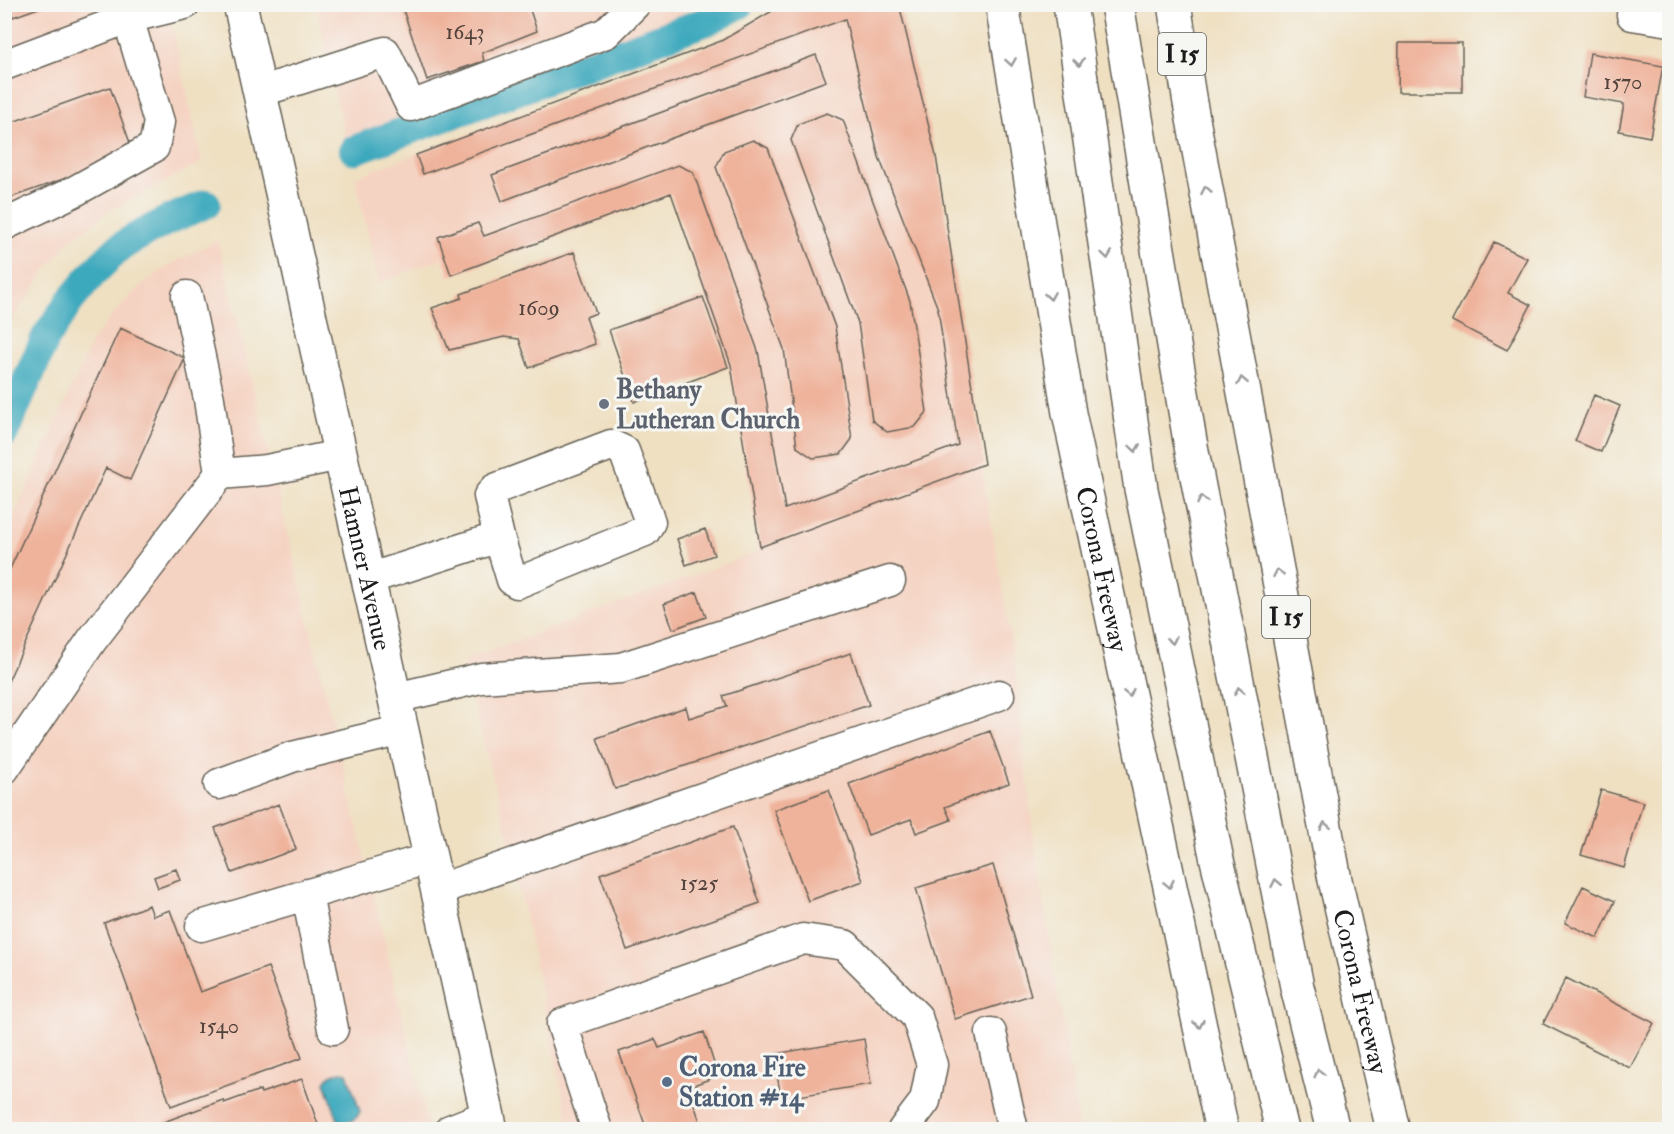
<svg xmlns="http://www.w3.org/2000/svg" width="1674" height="1134" font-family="'IM FELL Double Pica',serif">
  <rect width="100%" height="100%" fill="#f6f6f2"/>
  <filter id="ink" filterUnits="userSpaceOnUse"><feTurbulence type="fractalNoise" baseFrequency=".0167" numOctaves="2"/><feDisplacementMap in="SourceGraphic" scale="12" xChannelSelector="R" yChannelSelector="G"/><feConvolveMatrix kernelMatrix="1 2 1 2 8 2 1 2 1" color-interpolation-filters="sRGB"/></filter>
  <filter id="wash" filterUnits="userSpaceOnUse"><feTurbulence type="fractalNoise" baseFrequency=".008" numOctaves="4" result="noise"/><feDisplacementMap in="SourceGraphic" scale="24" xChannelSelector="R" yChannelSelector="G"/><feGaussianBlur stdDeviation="1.35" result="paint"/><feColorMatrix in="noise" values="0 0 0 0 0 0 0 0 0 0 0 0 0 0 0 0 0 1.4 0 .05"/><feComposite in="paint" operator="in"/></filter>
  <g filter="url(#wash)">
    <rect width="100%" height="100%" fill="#efe0c2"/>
    <path fill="#f5d3c2" d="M681 4 686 17 346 142 316 5Z
      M5 5H168L202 163 192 167 109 211 70 240 46 270 5 331Z
      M783 5H899L935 151 959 301 985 466 982 468 1015 666 1033 835 1079 1129H570L507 831 462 661 760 551 728 364 670 195 449 277 442 258 379 283 355 177 721 40Z
      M218 240 429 1129 5 1130V536L93 339 115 312 140 286 168 266Z"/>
    <path fill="#3da9bd" stroke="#2c626c" stroke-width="1.5" d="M341 1072 347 1073 360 1111C357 1121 347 1124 338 1120L325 1082C328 1076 334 1073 341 1072Z"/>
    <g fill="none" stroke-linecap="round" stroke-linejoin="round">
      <path stroke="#3da9bd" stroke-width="30" d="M354 150 707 21 740 4
        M4 433 46 337 70 301 95 271 119 248 133 239 168 220 206 204"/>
    </g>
    <g id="blocks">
      <path fill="#efb39b" d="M8 4H46L47 5 13 17Z
        M401 4H465L469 13 493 4H528L537 31 482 53 484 61 427 80Z
        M784 4H899L936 156 984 464 760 547 731 365 671 193 451 275 438 237 478 223 484 236 678 165 693 172 758 351 785 509 958 445 938 309 879 157 845 19 423 174 416 155 721 41Z
        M1399 43H1462V92H1398Z
        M1590 53 1663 66 1650 137 1619 131 1624 104 1583 97Z
        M816 55 826 81 502 201 492 175Z
        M110 87 134 154 4 200V125Z
        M827 113 843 120 910 301 927 412 915 427 887 432 872 420 858 323 791 140 798 124Z
        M753 140 768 148 835 327 852 439 841 454 813 458 797 447 784 349 716 167 724 151Z
        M1494 242 1527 258 1508 293 1531 305 1507 350 1452 321Z
        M574 252 596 313 586 317 595 344 529 368 519 339 504 337 449 350 432 308 462 298 461 294Z
        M703 297 728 367 634 402 609 330Z
        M120 328 185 358 130 480 106 468 4 690V582Z
        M1594 395 1620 406 1601 452 1575 441Z
        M705 529 714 555 686 565 677 539Z
        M697 592 706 617 673 629 664 604Z
        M851 653 869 705 615 789 597 738 686 707 689 718 727 706 723 696Z
        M990 731 1009 783 945 807 951 820 916 833 911 819 868 835 849 784Z
        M829 790 863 881 808 901 774 810Z
        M1601 790 1643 802 1624 868 1581 855Z
        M279 804 296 849 232 873 215 828Z
        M733 827 760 903 627 950 600 874Z
        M993 865 1031 995 955 1019 916 888Z
        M176 869 180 880 158 888 154 877Z
        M1583 886 1615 901 1598 938 1565 923Z
        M149 905 153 916 170 910 200 992 268 967 302 1058 171 1106 104 923Z
        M1566 978 1654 1023 1630 1068 1543 1024Z
        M704 1032 718 1076 688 1087 703 1130H647L619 1052 655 1039 659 1048Z
        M864 1039 871 1084 781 1099 774 1054Z
        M302 1079 320 1130H142L223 1100 224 1103 260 1090 261 1093Z"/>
    </g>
  </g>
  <g filter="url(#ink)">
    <use href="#blocks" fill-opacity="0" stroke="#666156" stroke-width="1.5"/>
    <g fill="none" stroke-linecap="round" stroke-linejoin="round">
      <g stroke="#666156" stroke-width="33">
        <path id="minor" d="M123 4 128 18 185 4
          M1632 15 1670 21
          M4 65 128 18 159 122 154 147 75 191 4 225
          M259 92 385 52 411 106 606 33 635 4
          M187 296 209 399 220 474
          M368 579 499 537 512 580 517 583 645 531 650 522 624 451 611 445 495 489 489 496 499 537
          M395 698 481 678 621 668 890 581
          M4 769 92 640 220 474 267 470 340 455
          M219 784 292 757 402 730
          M437 890 999 695
          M307 894 333 1029
          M201 926 430 858
          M991 1033 1013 1130
          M450 1130 488 1115
          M597 1130 562 1024 803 939 845 945 917 1017 932 1065 925 1101 903 1130"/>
      </g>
      <g stroke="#666156" stroke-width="36">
        <g id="major">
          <path id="s1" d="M240 4 491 1130"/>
        </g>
      </g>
      <g stroke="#666156" stroke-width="36">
        <g id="highway">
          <path id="s2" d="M1002 4 1069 413 1222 1130"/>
          <path d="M1070 4 1141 489 1217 860 1282 1130"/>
          <path d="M1117 4 1190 441 1297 987 1333 1130"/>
          <path id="s3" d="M1174 4 1190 103 1335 880 1393 1130"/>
        </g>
      </g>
      <use href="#minor" stroke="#fff" stroke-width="30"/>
      <use href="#major" stroke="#fff" stroke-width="33"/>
      <use href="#highway" stroke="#fff" stroke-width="33"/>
    </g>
    <defs><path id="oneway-chevron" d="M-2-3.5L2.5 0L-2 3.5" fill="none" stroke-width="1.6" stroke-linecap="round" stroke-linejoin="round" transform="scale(1.5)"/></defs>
    <g stroke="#999">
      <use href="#oneway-chevron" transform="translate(1011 62) rotate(81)"/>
      <use href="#oneway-chevron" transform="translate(1079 62) rotate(82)"/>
      <use href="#oneway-chevron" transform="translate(1206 190) rotate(-101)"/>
      <use href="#oneway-chevron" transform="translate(1107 255) rotate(82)"/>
      <use href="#oneway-chevron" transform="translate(1050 296) rotate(81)"/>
      <use href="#oneway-chevron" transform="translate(1242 381) rotate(-101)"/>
      <use href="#oneway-chevron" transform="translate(1135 448) rotate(82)"/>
      <use href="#oneway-chevron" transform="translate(1202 500) rotate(-101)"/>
      <use href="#oneway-chevron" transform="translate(1278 573) rotate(-101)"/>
      <use href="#oneway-chevron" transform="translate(1172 640) rotate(78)"/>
      <use href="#oneway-chevron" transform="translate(1239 691) rotate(-101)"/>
      <use href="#oneway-chevron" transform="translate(1129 693) rotate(78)"/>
      <use href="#oneway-chevron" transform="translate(1325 826) rotate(-101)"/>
      <use href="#oneway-chevron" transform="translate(1276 883) rotate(-101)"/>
      <use href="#oneway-chevron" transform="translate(1169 884) rotate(78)"/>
      <use href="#oneway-chevron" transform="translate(1199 1024) rotate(78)"/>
      <use href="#oneway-chevron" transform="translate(1319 1073) rotate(-104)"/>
    </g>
  </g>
  <circle fill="#6b7280" stroke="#f6f6f2" stroke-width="2" cx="604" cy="404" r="6"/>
  <circle fill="#5c6f8a" stroke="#f6f6f2" stroke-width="2" cx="667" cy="1082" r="6"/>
  <g text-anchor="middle" stroke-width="6" stroke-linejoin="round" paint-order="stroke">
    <g font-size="22" fill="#51423c">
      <text x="465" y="39">1643</text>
      <text x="1623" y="89">1570</text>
      <text x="539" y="315">1609</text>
      <text x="699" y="890">1525</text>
      <text x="219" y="1033">1540</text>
    </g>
    <g fill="#f6f6f2" stroke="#5d5d5c" stroke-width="1.5">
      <rect x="1158" y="33" width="48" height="42" rx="4.5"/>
      <rect x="1262" y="596" width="48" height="42" rx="4.5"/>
    </g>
    <g font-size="24" font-weight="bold" fill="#1c1c1c">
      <text x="1182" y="62">I 15</text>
      <text x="1286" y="625">I 15</text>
    </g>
    <g font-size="26" font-weight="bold" fill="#5b616d" stroke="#f6f6f2" text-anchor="start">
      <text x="616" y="398">Bethany<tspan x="616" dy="30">Lutheran Church</tspan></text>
    </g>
    <g font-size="26" fill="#1c1c1c" stroke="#f6f6f2">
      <text dy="9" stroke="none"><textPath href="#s1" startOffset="578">Hamner Avenue</textPath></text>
      <text dy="9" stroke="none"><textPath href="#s2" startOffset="574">Corona Freeway</textPath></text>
      <text dy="9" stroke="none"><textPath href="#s3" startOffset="1005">Corona Freeway</textPath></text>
    </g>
    <g font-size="26" font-weight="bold" fill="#4e5e75" stroke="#f6f6f2" text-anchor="start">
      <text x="679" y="1076">Corona Fire<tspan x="679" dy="30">Station #14</tspan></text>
    </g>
  </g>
  <rect width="1674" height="1134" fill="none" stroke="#f6f6f2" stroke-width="24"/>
</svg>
